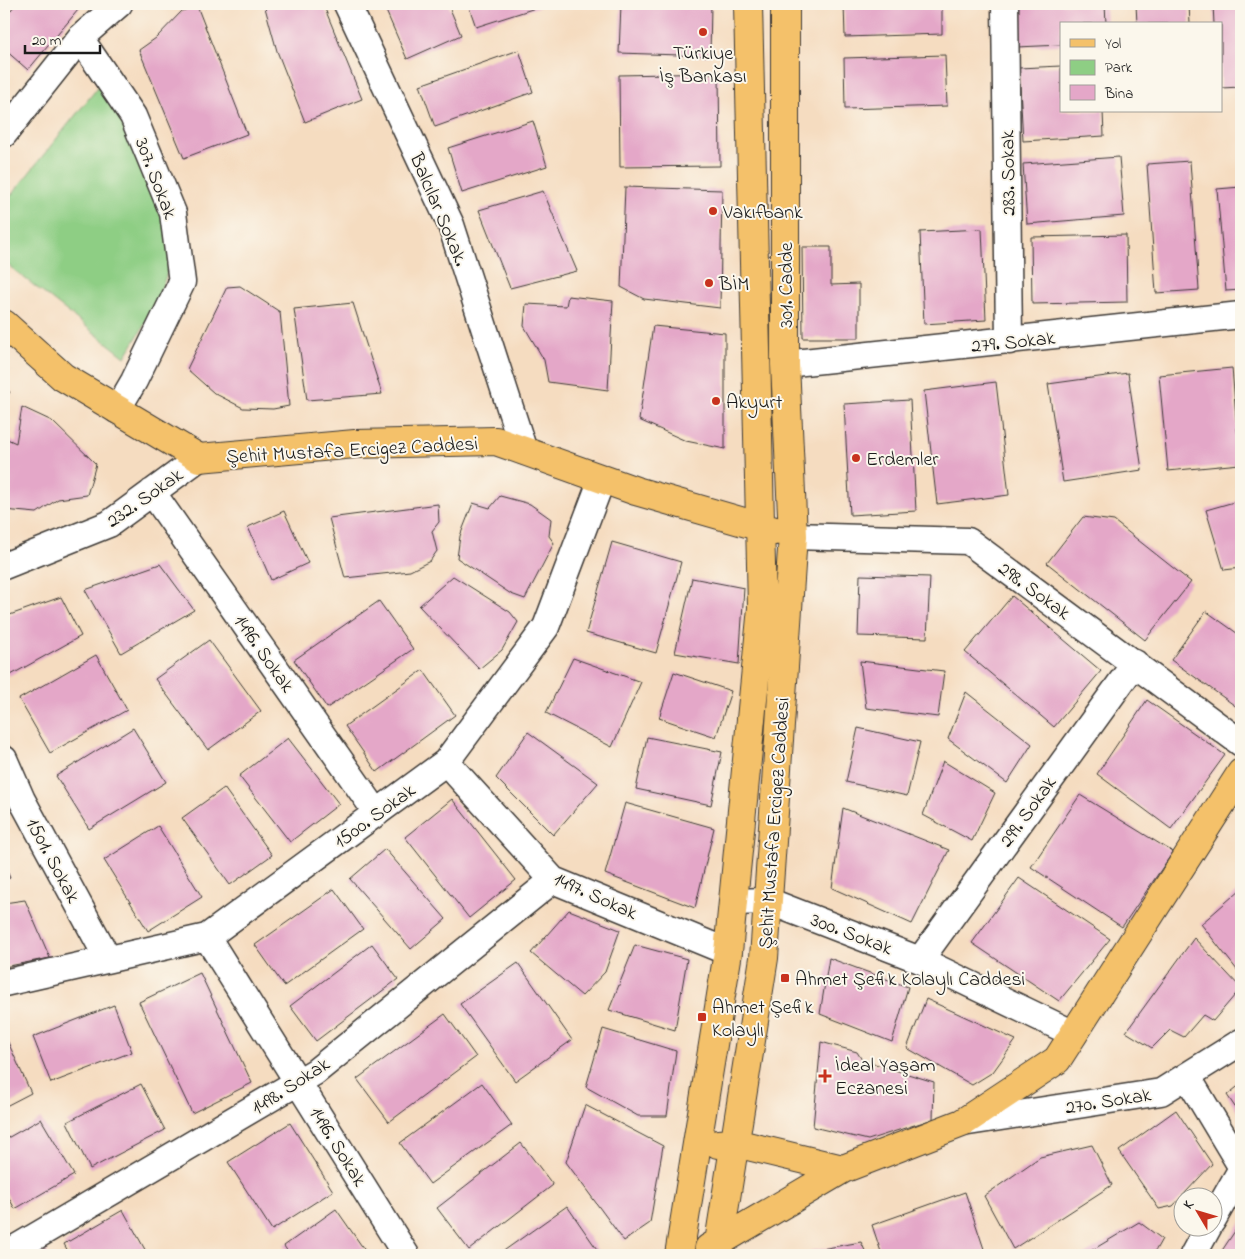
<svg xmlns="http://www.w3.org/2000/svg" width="1245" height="1259" font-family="'Indie Flower',sans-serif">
  <rect width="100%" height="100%" fill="#fbf7ec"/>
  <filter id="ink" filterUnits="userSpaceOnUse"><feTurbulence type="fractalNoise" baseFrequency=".02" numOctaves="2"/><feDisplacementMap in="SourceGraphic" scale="10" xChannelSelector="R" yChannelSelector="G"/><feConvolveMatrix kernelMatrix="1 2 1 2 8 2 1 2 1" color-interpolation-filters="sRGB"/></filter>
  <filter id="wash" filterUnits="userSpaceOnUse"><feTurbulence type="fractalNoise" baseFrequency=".0096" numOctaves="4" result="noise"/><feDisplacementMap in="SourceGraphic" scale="20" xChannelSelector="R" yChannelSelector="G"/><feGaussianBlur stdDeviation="1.12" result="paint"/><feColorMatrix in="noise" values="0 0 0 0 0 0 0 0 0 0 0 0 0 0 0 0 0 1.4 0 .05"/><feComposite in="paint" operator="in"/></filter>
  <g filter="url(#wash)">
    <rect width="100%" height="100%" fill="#f5dcc0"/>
    <path fill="#8ece84" stroke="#557550" d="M103 81 182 232 154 309 125 357 4 262V204Z"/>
    <g id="blocks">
      <path fill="#e4a7c8" d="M16 4H83L28 70 4 49V18Z
        M264 4H323L362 99 305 122 277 51Z
        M383 4H448L461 35 407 59Z
        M468 4H548L476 27Z
        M621 4H711L710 56 619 53Z
        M844 4H942V34L845 37Z
        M1015 4H1105L1106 24H1061V45L1017 47Z
        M1136 4H1189L1190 24H1137Z
        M1213 4H1241V87L1221 88V24H1214Z
        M197 6 247 134 184 158 139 50 156 38 182 11Z
        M519 50 533 92 435 127 420 85Z
        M945 55 947 106 845 109 844 58Z
        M1061 66V111H1103L1104 136 1023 141 1019 68Z
        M719 73 720 166 620 167 619 75Z
        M533 121 547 166 462 193 448 148Z
        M1119 157 1124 216 1027 224 1023 164Z
        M1190 161 1199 290 1156 293 1147 164Z
        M625 187 722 190 720 308 644 299 621 287Z
        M1241 187V290L1226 291 1217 189Z
        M543 191 577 271 510 288 479 210Z
        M982 229 986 320 924 324 920 232Z
        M1126 235 1127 302 1032 304 1031 237Z
        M802 247H831V285L859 284V338H803Z
        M240 286 280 312 289 406 273 409 243 408 214 393 187 369 227 287Z
        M568 296 613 301 608 390 548 382 544 360 524 326 526 304 566 306Z
        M353 303 382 394 307 400 294 309Z
        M653 326 725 333V449L686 441 639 420Z
        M1232 368 1240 464 1168 471 1159 375Z
        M1128 373 1142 470 1063 482 1048 384Z
        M996 382 1009 495 937 504 924 391Z
        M4 387 10 392 4 400Z
        M910 400 916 511 850 515 844 404Z
        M22 407 52 421 96 464 87 495 58 499 37 513 4 510V444L5 438 16 443Z
        M500 496 530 504 551 519 549 536 554 543 525 599 511 594 457 558 460 536 473 503 490 508Z
        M1241 500V568L1224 570 1206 510Z
        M438 504 439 522 432 531 437 551 430 561 410 571 345 578 329 518Z
        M284 511 308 563 271 580 248 527Z
        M1083 517 1114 521 1191 582 1145 640 1047 563Z
        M612 542 681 562 656 653 586 633Z
        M160 564 194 610 121 653 85 590Z
        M860 575 930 577 927 638 858 636Z
        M453 576 510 612 518 622 502 650 479 669 419 606Z
        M692 578 744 588 739 664 675 653Z
        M1012 596 1101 671 1054 727 965 652Z
        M61 597 81 636 9 676 4 666V617Z
        M379 601 413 649 327 708 294 660Z
        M1206 611 1241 636V710L1171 660Z
        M209 640 261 711 208 750 155 679Z
        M96 655 127 710 50 753 19 699Z
        M573 658 641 682 612 747 546 713Z
        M860 661 944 671 938 717 866 708Z
        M423 670 455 715 377 772 345 726Z
        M674 672 731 691 716 737 659 718Z
        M966 692 1032 744 1007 783 948 739Z
        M1147 700 1225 755 1171 829 1097 774Z
        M133 728 166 782 89 829 56 776Z
        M858 728 920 742 907 796 846 782Z
        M528 732 598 783 553 835 496 778Z
        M647 737 722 752 711 805 636 789Z
        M288 738 339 804 290 842 239 776Z
        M943 761 995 793 972 841 923 815Z
        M224 788 272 855 230 885 182 818Z
        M1080 795 1173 852 1122 927 1031 867Z
        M452 799 516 880 469 918 405 837Z
        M625 803 714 828 695 908 605 874Z
        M843 808 949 850 912 924 832 888Z
        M158 826 202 897 148 931 104 860Z
        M385 849 446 919 411 949 350 879Z
        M4 864 10 878 4 880Z
        M1019 878 1110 939 1059 1001 972 943Z
        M334 889 363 929 284 986 255 945Z
        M1241 889V975L1201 924Z
        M25 900 50 958 4 967V903Z
        M569 910 620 930 605 972 582 996 531 953Z
        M1194 938 1241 988 1213 1021 1203 1015 1184 1037 1170 1030 1152 1048 1126 1032Z
        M372 944 398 979 316 1041 290 1006Z
        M635 945 687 959 675 1030 609 1010Z
        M829 958 908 987 892 1042 820 1014Z
        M518 963 572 1040 515 1081 460 1004Z
        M200 973 252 1083 192 1113 139 1002Z
        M926 999 1016 1040 993 1072 972 1085 907 1048Z
        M114 1005 132 1052 51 1083 33 1037Z
        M445 1014 476 1057 389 1122 357 1079Z
        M603 1029 676 1051 667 1116H638L586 1087Z
        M7 1040 31 1093 4 1107V1042Z
        M821 1042 857 1052 862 1060 934 1082 933 1119 868 1140 813 1127Z
        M482 1083 512 1125 430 1184 400 1143Z
        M141 1084 165 1130 90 1169 67 1122Z
        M1241 1084V1116L1227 1095Z
        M585 1105 663 1146 650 1223 624 1241 566 1162Z
        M1176 1110 1212 1164 1173 1206 1159 1209 1119 1151Z
        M41 1119 74 1175 15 1209 4 1189V1140Z
        M290 1123 333 1191 272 1230 228 1162Z
        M521 1143 553 1185 469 1250 437 1208Z
        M1092 1145 1112 1185 1013 1249 984 1196 1040 1157Z
        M965 1192 986 1255H882L872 1225Z
        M567 1206 601 1255H498Z
        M336 1209 368 1255H290L284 1246Z
        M123 1210 148 1255H70L64 1244Z
        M1139 1222 1162 1239 1153 1255H1084Z
        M1241 1222V1255H1219Z
        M861 1242 867 1255H809L810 1251Z
        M45 1249 49 1255H35Z"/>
    </g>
  </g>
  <g filter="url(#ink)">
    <use href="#blocks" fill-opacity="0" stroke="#3d3935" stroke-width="1"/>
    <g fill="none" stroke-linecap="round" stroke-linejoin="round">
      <g stroke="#3d3935" stroke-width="29">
        <path id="minor" d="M347 4 451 225 524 451
          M1005 4 1009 341
          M80 38 133 116 173 213 182 282 134 381 117 410
          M4 134 80 38 119 4
          M785 364 1241 315
          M152 492 377 813
          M793 536 968 541 1241 743
          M4 566 109 524 199 458
          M4 759 22 800 108 959
          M446 762 553 880 728 952
          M733 902 768 901 920 960 1074 1034
          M207 937 406 1255
          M920 960 1135 663
          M4 983 207 937 446 762 546 627 602 479
          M1187 1076 1241 1166
          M962 1123 1161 1092 1241 1042
          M1212 1221 1241 1170
          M4 1255 315 1072 553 880
          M1193 1255 1209 1226"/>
      </g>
      <g stroke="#3d3935" stroke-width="30">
        <path id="major" d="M4 324 63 377 199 458 355 444 496 441 636 491 775 531
          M718 1144 735 1143 843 1169
          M709 1248 843 1169 962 1123 1057 1060 1241 773
          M679 1255 728 952 762 608 748 4
          M717 1255 764 958 793 536 785 364V4"/>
      </g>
      <use href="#minor" stroke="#fff" stroke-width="26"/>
      <use href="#major" stroke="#f4c16a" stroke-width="28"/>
    </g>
  </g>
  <g fill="#c8321e" stroke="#fbf7ec" stroke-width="2">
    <circle cx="703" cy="32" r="5"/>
    <circle cx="713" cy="211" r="5"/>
    <circle cx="709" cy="283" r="5"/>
    <circle cx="716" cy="401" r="5"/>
    <circle cx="856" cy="458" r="5"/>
    <rect x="780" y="973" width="10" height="10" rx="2.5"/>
    <rect x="697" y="1012" width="10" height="10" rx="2.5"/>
    <path d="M822.5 1068.5h5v5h5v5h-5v5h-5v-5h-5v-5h5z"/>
  </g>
  <g text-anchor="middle" stroke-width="4" stroke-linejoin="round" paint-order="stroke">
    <g font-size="20" fill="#1c1c1c" stroke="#fbf7ec" text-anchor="start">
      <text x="703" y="59" text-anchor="middle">Türkiye<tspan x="703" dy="23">İş Bankası</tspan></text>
      <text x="723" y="218">Vakıfbank</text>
      <text x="719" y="290">BİM</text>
      <text x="726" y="408">Akyurt</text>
      <text x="866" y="465">Erdemler</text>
      <text x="795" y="985">Ahmet Şefik Kolaylı Caddesi</text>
      <text x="712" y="1013">Ahmet Şefik<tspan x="712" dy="23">Kolaylı</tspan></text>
      <text x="835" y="1071">İdeal Yaşam<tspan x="835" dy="23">Eczanesi</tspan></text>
    </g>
    <g font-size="20" fill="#1c1c1c" stroke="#fbf7ec">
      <text transform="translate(1007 173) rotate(-91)" y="7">283. Sokak</text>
      <text transform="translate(157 178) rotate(69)" y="7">307. Sokak</text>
      <text transform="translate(440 209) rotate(67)" y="7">Balcılar Sokak.</text>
      <text transform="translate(785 285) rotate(-90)" y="7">301. Cadde</text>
      <text transform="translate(1013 341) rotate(-6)" y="7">279. Sokak</text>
      <text transform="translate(352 449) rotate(-3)" y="7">Şehit Mustafa Ercigez Caddesi</text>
      <text transform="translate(144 497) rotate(-35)" y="7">232. Sokak</text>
      <text transform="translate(1035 590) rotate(36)" y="7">298. Sokak</text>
      <text transform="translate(265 653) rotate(55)" y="7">1496. Sokak</text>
      <text transform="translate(1027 811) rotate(-54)" y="7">299. Sokak</text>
      <text transform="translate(374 815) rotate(-36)" y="7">1500. Sokak</text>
      <text transform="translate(773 823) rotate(-86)" y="7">Şehit Mustafa Ercigez Caddesi</text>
      <text transform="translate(54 860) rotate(62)" y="7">1501. Sokak</text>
      <text transform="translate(596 895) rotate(24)" y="7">1497. Sokak</text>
      <text transform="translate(852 933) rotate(21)" y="7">300. Sokak</text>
      <text transform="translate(290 1085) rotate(-33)" y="7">1498. Sokak</text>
      <text transform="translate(1108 1100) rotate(-9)" y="7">270. Sokak</text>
      <text transform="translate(339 1146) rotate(58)" y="7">1496. Sokak</text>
    </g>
  </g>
  <rect width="1245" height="1259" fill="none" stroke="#fbf7ec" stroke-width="20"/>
  <rect x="1060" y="22" width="162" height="90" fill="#fbf7ec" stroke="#a29f99"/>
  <rect x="1070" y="39" width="25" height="8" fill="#f4c16a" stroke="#a29f99"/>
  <text x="1105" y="48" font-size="15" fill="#1c1c1c">Yol</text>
  <rect x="1070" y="60" width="25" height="15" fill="#8ece84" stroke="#a29f99"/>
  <text x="1105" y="72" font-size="15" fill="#1c1c1c">Park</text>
  <rect x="1070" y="85" width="25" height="15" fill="#e4a7c8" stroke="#a29f99"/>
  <text x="1105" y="98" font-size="15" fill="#1c1c1c">Bina</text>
  <g transform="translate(1198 1212) rotate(308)"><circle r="24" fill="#fbf7ec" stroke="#a29f99"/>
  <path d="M0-4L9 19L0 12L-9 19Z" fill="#c8321e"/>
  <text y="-8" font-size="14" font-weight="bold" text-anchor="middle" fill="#1c1c1c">K</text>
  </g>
  <path d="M25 45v8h75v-8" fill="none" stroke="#1c1c1c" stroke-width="2.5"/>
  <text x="32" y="45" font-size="15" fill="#1c1c1c" stroke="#fbf7ec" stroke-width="4" paint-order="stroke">20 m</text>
</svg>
